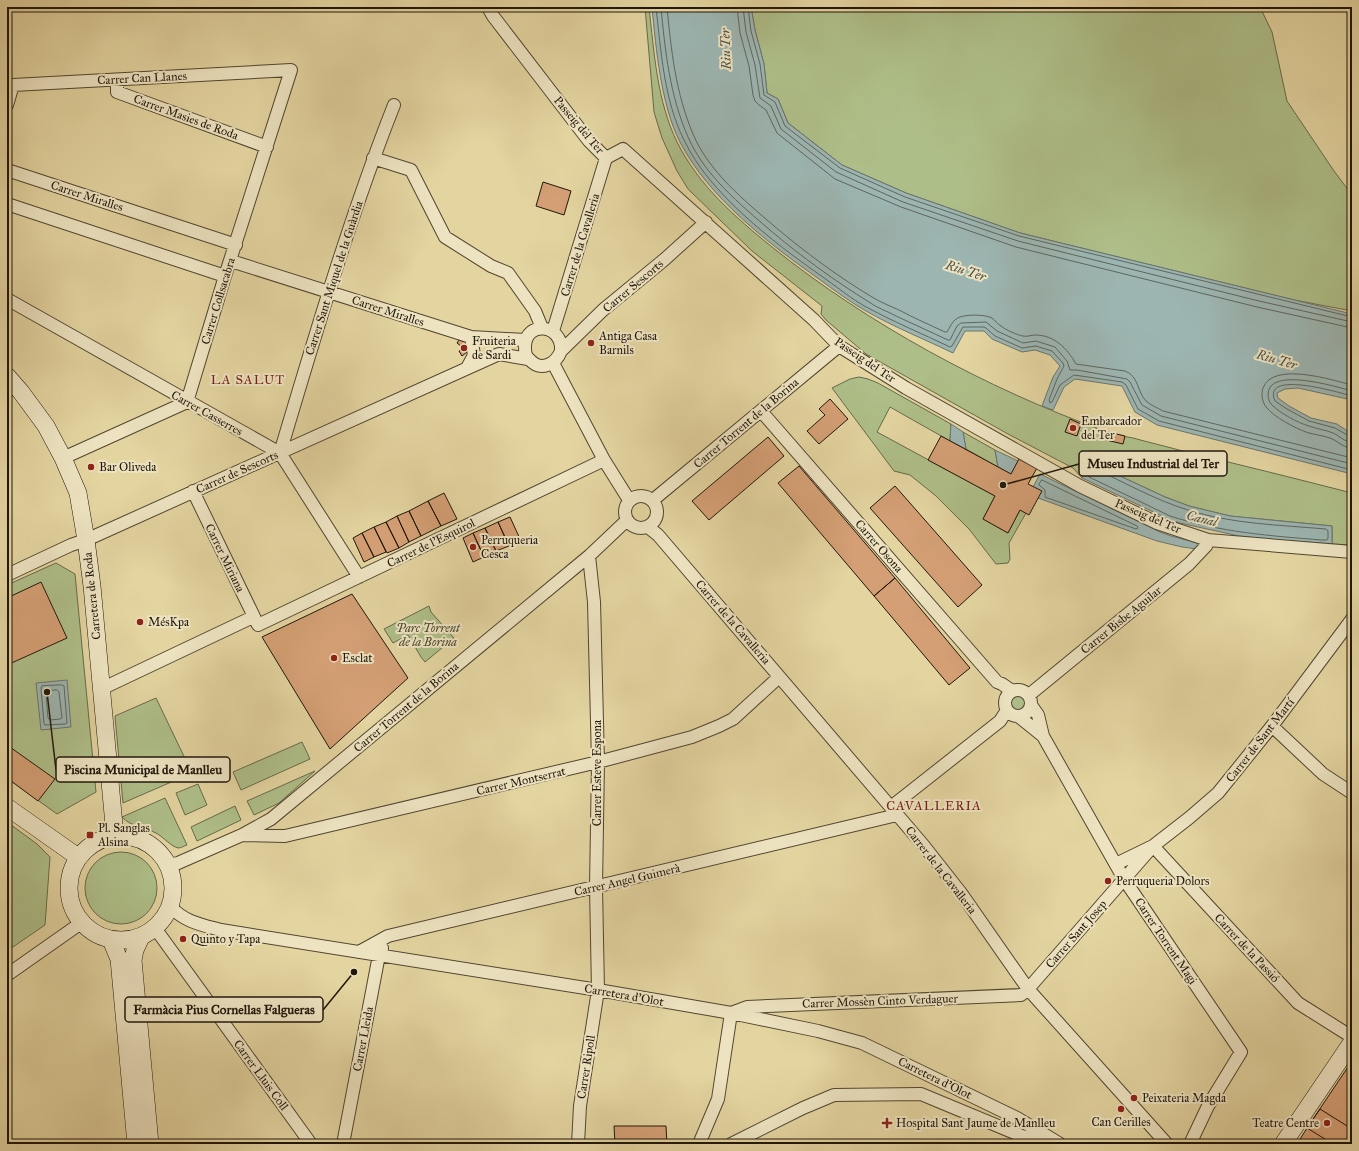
<svg xmlns="http://www.w3.org/2000/svg" width="1359" height="1151" font-family="'IM FELL Great Primer',serif">
  <rect width="100%" height="100%" fill="#e3d4a0"/>
  <filter id="stains"><feTurbulence type="fractalNoise" baseFrequency=".005" numOctaves="4"/><feColorMatrix values="0 0 0 0 .2 0 0 0 0 .09 0 0 0 0 .02 0 0 0 .5 -.17"/></filter>
  <radialGradient id="worn" r=".72"><stop offset=".6" stop-color="#630" stop-opacity="0"/><stop offset="1" stop-color="#630" stop-opacity=".3"/></radialGradient>
  <path fill="#aebe88" stroke="#676a4a" d="M645 7H649C654 52 657 101 677 142 699 186 735 217 772 247 868 324 986 388 1102 430 1112 434 1122 436 1133 438 1151 443 1169 447 1186 452 1242 465 1297 479 1352 493V545L1332 544V526L1230 516 1189 506 1165 497 1090 462 1082 478 1073 468 1008 434 866 354 826 320 821 314 822 306 752 251 688 189 677 171 662 138 654 112Z
    M751 7H1260L1272 32 1287 101 1334 171 1352 195V311L1294 300 1020 233 906 193 842 165 788 123 778 99 767 93 764 64 755 30Z
    M859 377 868 379 878 383 951 424 950 441 890 407 877 432 995 496 983 519 1008 533 1020 510 1026 513 1009 543 1010 559 1008 563 996 564 969 529 936 496 910 475 894 471 832 388 850 379Z
    M963 432 995 450 998 467 966 449Z
    M56 563 75 574 96 792 57 814 7 778V585Z
    M429 606 431 612 454 638 425 662 421 657 408 635 393 643 384 629Z
    M1011 703a7 7 0 1 1 14 0a7 7 0 1 1-14 0Z
    M156 698 192 773 123 803 115 716Z
    M302 742 310 759 241 790 233 772Z
    M315 771 279 803 254 815 247 801Z
    M198 784 207 805 185 815 176 793Z
    M165 798 187 845C184 846 181 848 178 848 172 847 162 836 156 833 145 827 131 827 122 817Z
    M235 806 241 820 197 841 191 827Z
    M7 822 37 844 50 857 45 925 7 951Z
    M85 888a36 36 0 1 1 72 0a36 36 0 1 1-72 0Z"/>
  <path fill="#9cb5b1" stroke="#6a756f" d="M652 7H751L755 30 764 64 767 93 778 99 788 123 842 165 906 193 1020 233 1352 314V400L1298 388 1285 389 1277 393 1278 398 1289 406 1311 418 1337 424 1352 434V474L1157 425 1135 412 1122 386 1075 379 1064 387 1053 410 1042 406 1053 377 1060 366 1050 355 1035 350 1022 352 992 339 984 331H965L953 353C924 339 894 327 866 311 850 302 834 290 819 279 769 244 708 197 680 142 661 105 656 49 652 7Z
    M951 424 963 432 966 449 950 441Z
    M995 450 1018 461 1011 474 998 467Z
    M1090 462 1165 497 1189 506 1230 516 1332 526V544L1278 540 1239 536 1180 523 1168 519 1082 478Z
    M1040 474 1160 532 1171 536 1198 543 1197 549 1182 547 1157 541 1038 498 1033 487Z
    M67 680 71 727 41 730 36 683Z"/>
  <g fill="none" stroke-linecap="round" stroke-linejoin="round">
    <path stroke="#5e665e" stroke-width="1" d="M656 7C661 51 664 100 684 140 709 193 773 242 820 275 836 286 851 299 868 308 894 322 923 334 950 347L952 346 963 327H984L986 328 995 336 1022 348 1036 346 1052 351 1063 363 1064 366 1057 379 1049 400 1050 403 1052 402 1060 385 1074 375 1122 382 1126 385 1138 409 1159 421 1352 470
      M661 7C665 51 670 96 688 137 705 176 740 204 771 231 802 257 835 281 869 302 877 308 887 311 896 316 913 324 931 332 948 340H950L957 326 961 323 986 322 997 331 1023 343 1036 341 1055 347 1067 361 1070 370H1077L1127 379 1130 382 1142 405 1161 416 1352 464
      M667 7C671 50 676 94 693 134 709 172 744 200 774 226 805 252 837 276 872 297 880 302 890 306 899 310 914 318 930 325 945 332H947C950 327 952 322 956 319 962 314 985 314 992 318 995 320 997 324 1001 326 1006 330 1017 335 1023 336 1027 337 1031 335 1035 335 1054 335 1067 348 1076 364L1125 371C1139 376 1137 392 1146 401 1150 405 1158 408 1163 411L1352 458
      M737 7 740 33 749 66 753 95 755 101 759 105 766 110 777 133 835 179 901 207 1016 247 1257 307 1352 328
      M743 7 746 32 755 65 760 98 771 106 781 129 836 172 903 202 1018 241 1259 301 1352 322
      M748 7 751 31 760 64 764 95 775 102 785 126 840 168 905 197 1019 236 1352 317
      M1352 385C1332 380 1273 361 1263 388 1261 394 1262 403 1267 408 1274 417 1295 428 1306 432 1314 435 1322 435 1330 438 1338 441 1343 448 1352 448
      M1352 391C1337 387 1269 366 1268 394 1268 398 1269 402 1272 405 1280 413 1298 423 1309 426 1317 429 1326 430 1333 433 1340 436 1344 442 1352 442
      M1352 396C1341 393 1261 369 1275 401L1287 409 1309 421 1335 428 1349 436 1352 437
      M1093 468C1124 482 1155 500 1188 510 1232 524 1280 525 1326 529L1328 531V538L1327 540H1322C1271 536 1219 532 1170 516L1089 477 1088 474 1091 469Z
      M1042 480 1137 526 1138 528 1136 529 1045 497V490L1039 485Z
      M62 685 64 686 67 723 65 724 45 725 44 724 41 688 42 686Z
      M57 690 59 692 62 718 60 719 50 720 48 718 46 693 48 691Z"/>
  </g>
  <path fill="#d49f74" stroke="#20160b" d="M543 182 571 191 564 215 536 206Z
    M459 340 466 342 467 352 462 356 459 351 462 350 461 346 457 343Z
    M830 399 848 419 819 444 807 431 825 415 819 409Z
    M1070 419 1081 424 1077 436 1065 432Z
    M1104 431 1125 436 1123 444 1102 439Z
    M941 436 1011 474 1019 459 1037 468 1028 484 1042 491 1029 515 1020 510 1008 533 983 519 995 496 928 460Z
    M768 437 784 456 709 520 692 501Z
    M799 466 895 578 874 596 778 483Z
    M895 486 982 585 958 607 870 508Z
    M444 493 457 519 441 526 428 501Z
    M428 501 441 526 421 536 409 511Z
    M409 511 421 536 409 542 397 516Z
    M397 516 409 542 399 548 386 522Z
    M510 517 521 541 509 546 498 522Z
    M386 522 399 548 387 553 374 527Z
    M498 522 509 546 496 551 485 528Z
    M374 527 386 552 374 557 362 533Z
    M485 528 496 551 484 557 473 533Z
    M362 533 374 557 364 562 353 538Z
    M473 533 484 557 473 562 463 538Z
    M895 578 970 668 949 685 874 596Z
    M41 582 67 638 7 665V598Z
    M352 594 408 678 330 749 262 637Z
    M7 745 55 779 38 801 7 778Z
    M1352 1061V1144H1297L1307 1128Z
    M1320 1109 1352 1129V1144H1333L1307 1128Z
    M614 1126H666L667 1144H615Z"/>
  <g fill="none" stroke-linecap="round" stroke-linejoin="round">
    <g stroke="#514630" stroke-width="14">
      <path id="street" d="M488 7 493 16 589 141 606 158 623 149 814 320 839 346 906 388 1080 486 1157 523 1208 540 1352 552
        M117 80V92L267 147
        M7 105 13 85 291 70 225 276 187 402 63 458
        M373 158 411 170 445 237 491 266 508 273 535 311 542 328
        M7 170 236 245
        M7 204 225 276
        M231 261 471 337 525 340
        M7 299 280 453 359 577
        M553 331 606 158
        M561 351C563 324 526 320 525 346 525 352 525 356 530 360 541 372 556 364 561 351L603 310 665 259 706 222
        M553 363 604 460 629 500
        M467 368 474 355 471 337
        M761 411 997 682 1002 684 1012 691
        M280 453C315 336 349 219 394 105
        M193 491 258 625 604 460
        M625 512a16 16 0 1 1 32 0a16 16 0 1 1-32 0Z
        M653 500 839 346
        M648 527 658 535 924 846 961 893 1028 989 1167 1144
        M7 575 71 545 86 540 499 354 528 359
        M101 689 253 617
        M1005 703a13 13 0 1 1 26 0a13 13 0 1 1-26 0Z
        M1029 695 1189 564 1206 546 1208 540
        M1031 705 1038 715 1043 736 1124 879 1241 1052 1208 1106 1190 1144
        M1018 716 1043 736
        M1272 726 1323 774 1352 793
        M891 807 1000 721 1007 710
        M243 835 285 836 598 762 692 737 719 726 733 719 779 677
        M1116 864 1153 846 1298 1003 1352 1037
        M168 865 178 863 242 835 271 819 589 556 627 520
        M170 906C184 922 202 925 221 930L598 990 731 1013 818 1031 862 1043 1017 1118 1060 1144
        M155 928 311 1144
        M359 952 388 936 897 815
        M7 975 81 923
        M343 1144 379 955 382 948
        M578 1144 580 1106 598 990 596 887 598 762 594 602 589 556
        M699 1144 718 1099 731 1013 747 1007 1021 995 1028 989 1153 846 1189 818 1218 793 1272 726 1352 619
        M731 1144 803 1108 834 1095 921 1094 1022 1136 1052 1143"/>
    </g>
    <g stroke="#20160b" stroke-width="18">
      <path id="secondary" d="M7 376 21 392 46 426 63 458 78 493 86 540 92 586 115 836
        M7 807 78 857
        M69 888a52 52 0 1 1 104 0a52 52 0 1 1-104 0Z
        M141 937 135 950 133 960 150 1144
        M111 940 119 959 136 1144
        M1283 1144 1352 1042"/>
    </g>
    <use href="#street" stroke="#ede3c1" stroke-width="12"/>
    <use href="#secondary" stroke="#ede3c1" stroke-width="17"/>
  </g>
  <g fill="#8f2418" stroke="#ede3c1" stroke-width="1.5">
    <circle cx="591" cy="343" r="4"/>
    <circle cx="464" cy="348" r="4"/>
    <circle cx="1073" cy="428" r="4"/>
    <circle cx="91" cy="467" r="4"/>
    <circle cx="473" cy="547" r="4"/>
    <circle cx="140" cy="622" r="4"/>
    <circle cx="334" cy="658" r="4"/>
    <rect x="86" y="831" width="8" height="8" rx="2"/>
    <circle cx="1108" cy="881" r="4"/>
    <circle cx="183" cy="939" r="4"/>
    <circle cx="1134" cy="1098" r="4"/>
    <circle cx="1121" cy="1109" r="4"/>
    <path d="M885 1117h4v4h4v4h-4v4h-4v-4h-4v-4h4z"/>
    <circle cx="1327" cy="1123" r="4"/>
  </g>
  <g text-anchor="middle" stroke-width="4" stroke-linejoin="round" paint-order="stroke">
    <g font-size="12" fill="#20160b" stroke="#ede3c1">
      <text transform="translate(142 78) rotate(-3)" y="4">Carrer Can Llanes</text>
      <text transform="translate(186 117) rotate(20)" y="4">Carrer Masies de Roda</text>
      <text transform="translate(579 125) rotate(50)" y="4">Passeig del Ter</text>
      <text transform="translate(87 196) rotate(18)" y="4">Carrer Miralles</text>
      <text transform="translate(580 245) rotate(-73)" y="4">Carrer de la Cavalleria</text>
      <text transform="translate(334 278) rotate(-72)" y="4">Carrer Sant Miquel de la Guàrdia</text>
      <text transform="translate(633 286) rotate(-40)" y="4">Carrer Sescorts</text>
      <text transform="translate(218 301) rotate(-73)" y="4">Carrer Collsacabra</text>
      <text transform="translate(388 311) rotate(18)" y="4">Carrer Miralles</text>
      <text transform="translate(865 360) rotate(34)" y="4">Passeig del Ter</text>
      <text transform="translate(207 413) rotate(29)" y="4">Carrer Casserres</text>
      <text transform="translate(746 423) rotate(-40)" y="4">Carrer Torrent de la Borina</text>
      <text transform="translate(237 472) rotate(-24)" y="4">Carrer de Sescorts</text>
      <text transform="translate(1148 516) rotate(23)" y="4">Passeig del Ter</text>
      <text transform="translate(431 543) rotate(-26)" y="4">Carrer de l'Esquirol</text>
      <text transform="translate(879 546) rotate(49)" y="4">Carrer Osona</text>
      <text transform="translate(225 558) rotate(64)" y="4">Carrer Miriana</text>
      <text transform="translate(92 596) rotate(-96)" y="4">Carretera de Roda</text>
      <text transform="translate(1121 620) rotate(-39)" y="4">Carrer Bisbe Aguilar</text>
      <text transform="translate(733 622) rotate(49)" y="4">Carrer de la Cavalleria</text>
      <text transform="translate(406 707) rotate(-40)" y="4">Carrer Torrent de la Borina</text>
      <text transform="translate(1260 740) rotate(-52)" y="4">Carrer de Sant Martí</text>
      <text transform="translate(597 773) rotate(-90)" y="4">Carrer Esteve Espona</text>
      <text transform="translate(521 781) rotate(-13)" y="4">Carrer Montserrat</text>
      <text transform="translate(941 870) rotate(52)" y="4">Carrer de la Cavalleria</text>
      <text transform="translate(627 880) rotate(-13)" y="4">Carrer Angel Guimerà</text>
      <text transform="translate(1076 934) rotate(-49)" y="4">Carrer Sant Josep</text>
      <text transform="translate(1166 941) rotate(56)" y="4">Carrer Torrent Magi</text>
      <text transform="translate(1247 948) rotate(47)" y="4">Carrer de la Passió</text>
      <text transform="translate(624 995) rotate(10)" y="4">Carretera d'Olot</text>
      <text transform="translate(880 1001) rotate(-2)" y="4">Carrer Mossèn Cinto Verdaguer</text>
      <text transform="translate(363 1039) rotate(-79)" y="4">Carrer Lleida</text>
      <text transform="translate(586 1067) rotate(-81)" y="4">Carrer Ripoll</text>
      <text transform="translate(261 1075) rotate(54)" y="4">Carrer Lluis Coll</text>
      <text transform="translate(935 1078) rotate(26)" y="4">Carretera d'Olot</text>
    </g>
    <g font-size="12" fill="#20160b" stroke="#ede3c1" text-anchor="start">
      <text x="599" y="340">Antiga Casa<tspan x="599" dy="14">Barnils</tspan></text>
      <text x="472" y="345">Fruiteria<tspan x="472" dy="14">de Sardi</tspan></text>
      <text x="1081" y="425">Embarcador<tspan x="1081" dy="14">del Ter</tspan></text>
      <text x="99" y="471">Bar Oliveda</text>
      <text x="481" y="544">Perruqueria<tspan x="481" dy="14">Cesca</tspan></text>
      <text x="148" y="626">MésKpa</text>
      <text x="342" y="662">Esclat</text>
      <text x="98" y="832">Pl. Sanglas<tspan x="98" dy="14">Alsina</tspan></text>
      <text x="1116" y="885">Perruqueria Dolors</text>
      <text x="191" y="943">Quinto y Tapa</text>
      <text x="1142" y="1102">Peixateria Magda</text>
      <text x="1121" y="1126" text-anchor="middle">Can Cerilles</text>
      <text x="896" y="1127">Hospital Sant Jaume de Manlleu</text>
      <text x="1319" y="1127" text-anchor="end">Teatre Centre</text>
    </g>
    <g font-size="12" font-style="italic" fill="#4b4830" stroke="#ede3c1">
      <text x="428" y="632">Parc Torrent<tspan x="428" dy="14">de la Borina</tspan></text>
    </g>
    <g font-size="13" font-style="italic" fill="#4b4e45" stroke="#ede3c1">
      <text transform="translate(725 49) rotate(-92)" y="5">Riu Ter</text>
      <text transform="translate(966 270) rotate(18)" y="5">Riu Ter</text>
      <text transform="translate(1277 359) rotate(16)" y="5">Riu Ter</text>
      <text transform="translate(1202 518) rotate(14)" y="5">Canal</text>
    </g>
    <g font-size="13" letter-spacing="1" fill="#7a1f14" stroke="#ede3c1">
      <text x="248" y="384">LA SALUT</text>
      <text x="934" y="810">CAVALLERIA</text>
    </g>
  </g>
  <path fill="none" stroke="#20160b" stroke-width="1.5" d="M1003 485L1079 464M47 692L56 770M354 972L323 1010"/>
  <g fill="#20160b" stroke="#ede3c1" stroke-width="1.5">
    <circle cx="1003" cy="485" r="4"/>
    <circle cx="47" cy="692" r="4"/>
    <circle cx="354" cy="972" r="4"/>
  </g>
  <g fill="#ede3c1" stroke="#20160b" stroke-width="1.5">
    <rect x="1079" y="451" width="148" height="25" rx="4"/>
    <rect x="56" y="757" width="174" height="25" rx="4"/>
    <rect x="125" y="997" width="198" height="25" rx="4"/>
  </g>
  <g font-size="13" text-anchor="middle" font-weight="bold" fill="#20160b">
    <text x="1153" y="468">Museu Industrial del Ter</text>
    <text x="143" y="774">Piscina Municipal de Manlleu</text>
    <text x="224" y="1014">Farmàcia Pius Cornellas Falgueras</text>
  </g>
  <rect width="1359" height="1151" fill="none" stroke="#e3d4a0" stroke-width="24"/>
  <rect x="8" y="8" width="1343" height="1135" fill="none" stroke="#20160b" stroke-width="2"/>
  <rect x="12" y="12" width="1335" height="1127" fill="none" stroke="#20160b"/>
  <rect width="100%" height="100%" filter="url(#stains)"/>
  <rect width="100%" height="100%" fill="url(#worn)"/>
</svg>
